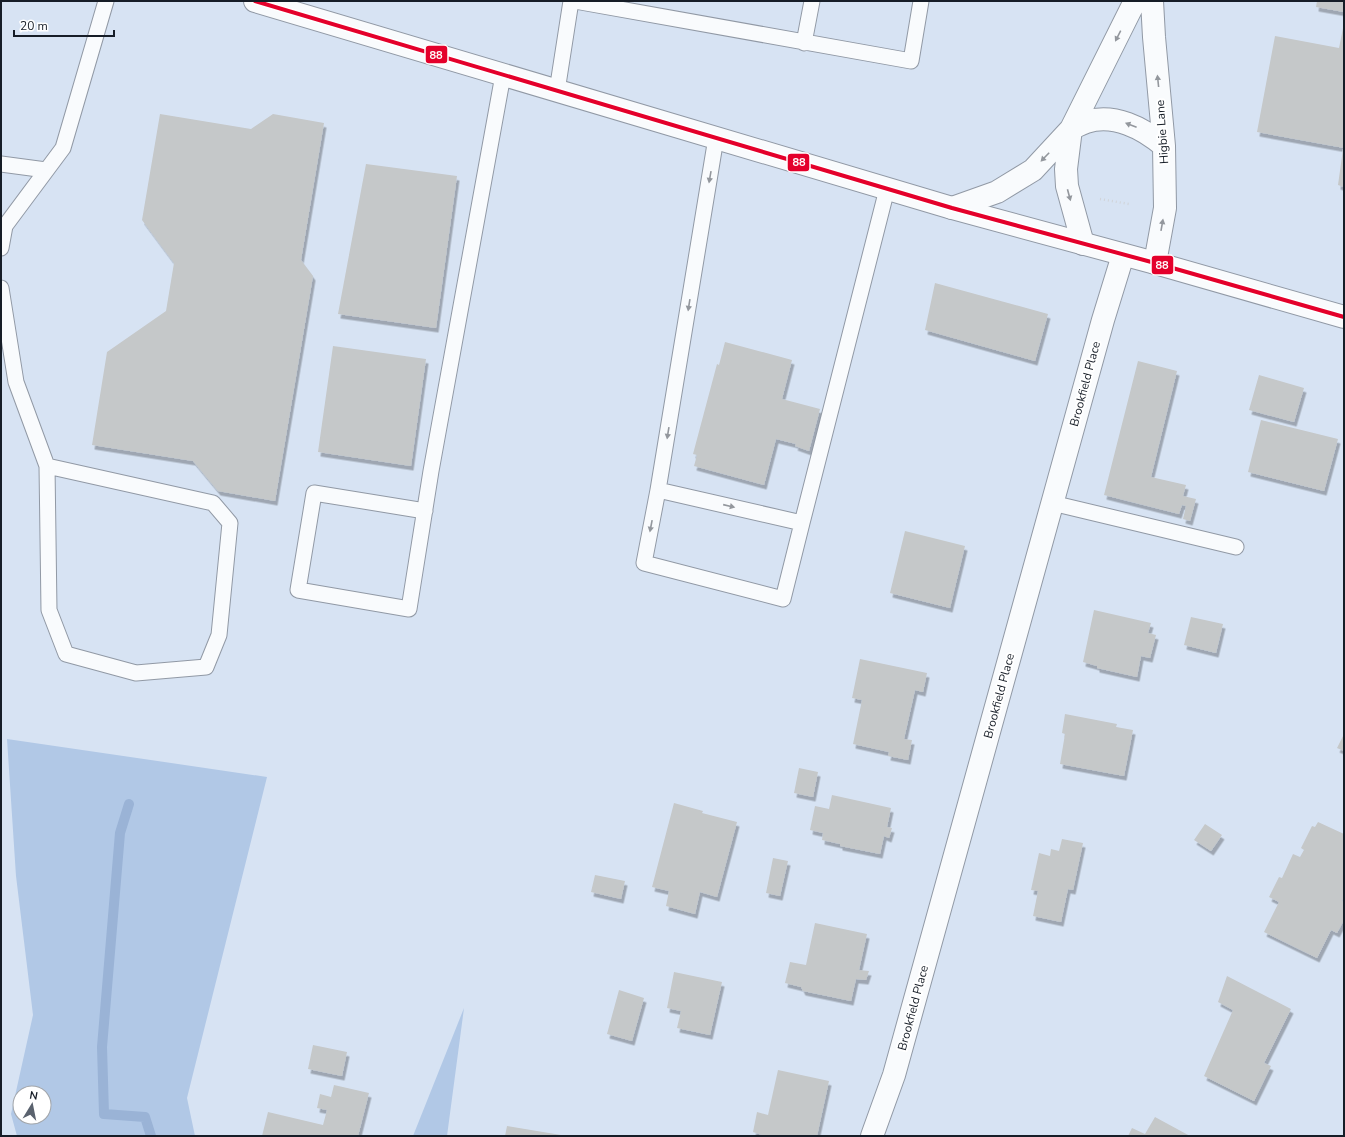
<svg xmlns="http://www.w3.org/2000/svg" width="1345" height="1137" font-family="'Nunito Sans',sans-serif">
  <defs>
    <filter id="shadow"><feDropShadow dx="2.5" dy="4.5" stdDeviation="0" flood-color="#0004"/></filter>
  </defs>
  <rect width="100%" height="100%" fill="#d7e3f3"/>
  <path fill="#b1c8e6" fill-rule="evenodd" d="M7 739 267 777 187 1098 195 1136H17L11 1114 33 1015 16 876ZM20 1093H44V1117H20Z
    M464 1008 447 1136H413Z"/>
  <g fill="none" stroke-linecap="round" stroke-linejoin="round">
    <path stroke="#9ab3d6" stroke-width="10" d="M129 804 120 833 102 1047 104 1114 145 1117 151 1136"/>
  </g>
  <path fill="#c5c8c9" filter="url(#shadow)" d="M1317 1H1344V12L1316 7Z
    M1343 28 1344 148 1257 132 1275 36 1339 48Z
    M160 114 251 129 273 114 324 123 301 260 313 276 275 501 218 491 193 461 92 445 107 352 166 311 174 263 142 220Z
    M1343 149H1344V187L1338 185Z
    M366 164 457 176 436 328 338 314Z
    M935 283 1048 314 1035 361 925 330Z
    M725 342 792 360 782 399 820 409 809 451 795 446 796 444 776 439 764 485 694 466 697 455 693 454 717 364 719 365Z
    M333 346 426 359 411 466 318 452Z
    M1138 361 1177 371 1151 477 1186 485 1183 496 1196 499 1190 521 1183 519 1186 506 1182 505 1179 514 1104 495Z
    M1259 375 1304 388 1294 422 1249 410Z
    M1261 420 1338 439 1324 491 1248 472Z
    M905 531 965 546 950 608 890 593Z
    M1094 610 1151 623 1148 633 1156 635 1150 658 1141 656 1137 677 1097 668V666L1083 662Z
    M1191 617 1223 624 1216 653 1184 645Z
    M860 659 927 673 923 692 915 690 904 739 912 740 908 760 888 756 889 752 853 744 862 700 852 698Z
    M1065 714 1117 724 1116 727 1133 730 1124 776 1060 764 1065 734 1062 733Z
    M1344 734V751L1337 748Z
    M799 768 818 772 813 797 794 793Z
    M832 795 891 808 887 827 892 828 889 838 884 836 880 854 840 846V844L822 840 823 833 810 830 815 806 829 809Z
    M674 803 703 811 702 813 737 822 717 897 700 892 695 914 666 906 669 891 652 887Z
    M1318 822 1344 834V897L1342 901 1344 902V920L1337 933 1331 930 1317 958 1264 932 1279 902 1269 897 1279 877 1282 878 1293 854 1300 857 1304 850 1301 848 1312 826 1315 827Z
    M1205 824 1222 835 1211 851 1194 840Z
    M1062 839 1083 843 1073 890 1068 889 1061 922 1033 916 1038 891 1031 890 1039 853 1050 856 1051 849 1059 851Z
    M773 858 788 861 780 896 766 893Z
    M595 875 625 881 621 899 591 892Z
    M815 923 867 934 859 970 869 971 866 980 856 979 851 1001 803 991 801 987 785 983 790 962 806 965Z
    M674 972 722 982 710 1035 677 1028 681 1011 667 1008Z
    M1227 976 1291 1009 1264 1063 1271 1066 1254 1101 1204 1076 1233 1010 1218 1002Z
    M619 990 644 998 632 1041 607 1034Z
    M313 1045 347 1052 342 1076 308 1069Z
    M778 1070 829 1081 817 1136H762V1135L753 1132 757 1112 768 1115Z
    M334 1085 369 1093 358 1136H262L268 1112 323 1125 327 1110 317 1108 320 1094 331 1097Z
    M1155 1117 1190 1136H1128L1132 1128 1145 1134Z
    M507 1126 561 1135V1136H505Z"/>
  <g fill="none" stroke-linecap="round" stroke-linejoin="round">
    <g stroke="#9199a5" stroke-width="17">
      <path id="lane" d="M575 1 911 61 921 1
        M804 43 812 1
        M557 91 571 1
        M716 138 658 490 802 523 887 189
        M1 164 46 170
        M1 248 5 226 63 148 106 1
        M1 288 16 382 47 466 49 610 66 654 136 673 206 667 219 635 230 523 213 503 47 466
        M658 490 644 563 783 599 802 523
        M1052 503 1236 547
        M425 511 314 493 298 590 409 609 431 471 503 75"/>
    </g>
    <g stroke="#9199a5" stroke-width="24">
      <path id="street" d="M872 1136 894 1075 1103 320 1123 255"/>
    </g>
    <g stroke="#9199a5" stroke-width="24">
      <path id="secondary" d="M1152 1 1154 37 1164 146 1165 208 1155 263
        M1071 129 1066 169 1067 186 1083 244
        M1071 129C1076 126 1081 124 1086 122 1114 113 1143 128 1164 146
        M952 208 997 192 1033 170 1071 129 1135 1"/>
    </g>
    <g stroke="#9199a5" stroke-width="24">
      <path id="primary" d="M255 1 952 208 1155 263 1344 317"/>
    </g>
    <path stroke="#d0d4d8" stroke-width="2.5" stroke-dasharray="1 3" stroke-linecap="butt" d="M1100 199 1129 204"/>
    <use href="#lane" stroke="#f9fbfd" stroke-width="15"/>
    <use href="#street" stroke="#f9fbfd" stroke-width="22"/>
    <use href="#secondary" stroke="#f9fbfd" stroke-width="22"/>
    <use href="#primary" stroke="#f9fbfd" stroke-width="22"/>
    <g stroke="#fff" stroke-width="7">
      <path id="bus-1" d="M255 1 952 208 1155 263 1344 317"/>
    </g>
    <use href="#bus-1" stroke="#e4002b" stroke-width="4"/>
  </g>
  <defs><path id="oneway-solid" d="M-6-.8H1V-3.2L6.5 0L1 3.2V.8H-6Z"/></defs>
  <g fill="#93979d">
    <use href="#oneway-solid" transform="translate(1118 36) rotate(117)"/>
    <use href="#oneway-solid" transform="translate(1158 81) rotate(-96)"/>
    <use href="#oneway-solid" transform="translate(1131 125) rotate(-159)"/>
    <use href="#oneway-solid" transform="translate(1045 157) rotate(134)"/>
    <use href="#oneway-solid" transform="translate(710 177) rotate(100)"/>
    <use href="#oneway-solid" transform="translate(1069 195) rotate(75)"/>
    <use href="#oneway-solid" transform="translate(1162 225) rotate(-80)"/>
    <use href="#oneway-solid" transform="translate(689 305) rotate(99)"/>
    <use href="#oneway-solid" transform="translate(668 433) rotate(99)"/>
    <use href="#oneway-solid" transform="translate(729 506) rotate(13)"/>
    <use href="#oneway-solid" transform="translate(651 526) rotate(101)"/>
  </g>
  <g text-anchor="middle" stroke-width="4" stroke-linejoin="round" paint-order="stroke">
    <g font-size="12" fill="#161d27" stroke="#fff">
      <text transform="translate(1162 132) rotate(-94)" y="4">Higbie Lane</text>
      <text transform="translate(1085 384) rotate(-75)" y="4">Brookfield Place</text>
      <text transform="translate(999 696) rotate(-75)" y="4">Brookfield Place</text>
      <text transform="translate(913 1008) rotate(-75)" y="4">Brookfield Place</text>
    </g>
  </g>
  <g stroke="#fff" stroke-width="1.5">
    <rect x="425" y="45" width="23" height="19" rx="4" fill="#e4002b"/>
    <rect x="787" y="153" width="23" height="19" rx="4" fill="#e4002b"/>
    <rect x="1151" y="255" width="23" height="20" rx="4" fill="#e4002b"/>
  </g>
  <g font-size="11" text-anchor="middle" font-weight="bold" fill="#fff">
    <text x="436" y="59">88</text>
    <text x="799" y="166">88</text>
    <text x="1162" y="269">88</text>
  </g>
  <rect width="1345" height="1137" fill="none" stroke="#161d27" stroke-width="4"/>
  <g transform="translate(32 1105) rotate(10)"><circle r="19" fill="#ffffff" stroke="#a2a5a9"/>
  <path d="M0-3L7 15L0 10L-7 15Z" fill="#5a626e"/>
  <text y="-6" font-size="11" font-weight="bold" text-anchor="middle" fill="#161d27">N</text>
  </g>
  <path d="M14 30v6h100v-6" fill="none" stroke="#161d27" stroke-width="2"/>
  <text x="20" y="30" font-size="12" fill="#161d27" stroke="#ffffff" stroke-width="3" paint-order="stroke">20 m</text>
</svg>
